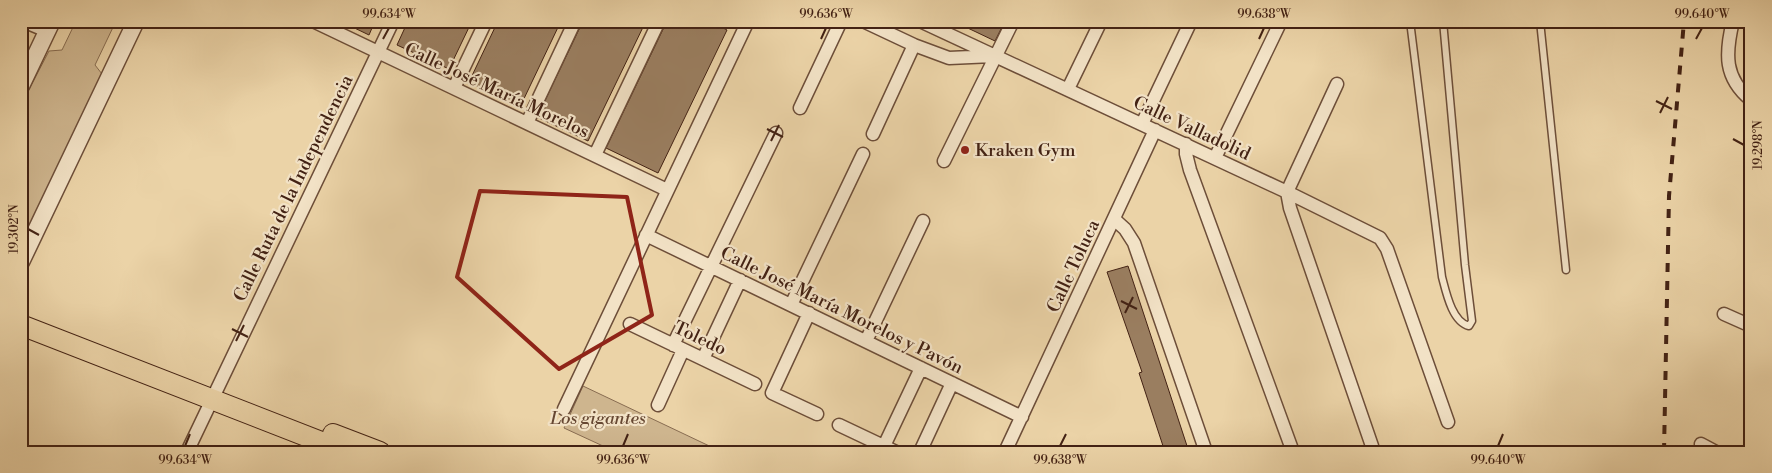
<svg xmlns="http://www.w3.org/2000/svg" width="1772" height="473" font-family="'Libre Bodoni',serif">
  <rect width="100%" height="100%" fill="#ebd3a7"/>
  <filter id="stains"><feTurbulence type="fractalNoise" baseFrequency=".004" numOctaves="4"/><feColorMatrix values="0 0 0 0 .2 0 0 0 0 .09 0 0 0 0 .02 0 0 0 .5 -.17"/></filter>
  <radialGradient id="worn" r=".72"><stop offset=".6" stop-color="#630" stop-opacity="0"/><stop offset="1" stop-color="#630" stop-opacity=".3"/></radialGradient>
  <path fill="#ceb58e" stroke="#886c51" d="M76 21H116L95 65 102 74 27 236 21 241V105L49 51 62 50Z
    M583 386 722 452H616L564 428Z"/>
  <path fill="#9a7e60" stroke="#432214" d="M340 21H375L369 35Z
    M408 21H472L449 69 397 45Z
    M498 21H561L520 107 469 82Z
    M583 21H646L588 141 537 117Z
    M667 21H710L727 30 658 173 606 148Z
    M953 21H1005L995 41Z
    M1128 266 1189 452H1165L1139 373 1142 372 1107 272Z"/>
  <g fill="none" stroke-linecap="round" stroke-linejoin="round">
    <g stroke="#6d4e39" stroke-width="9">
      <path id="service" d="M1410 21 1442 277C1446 292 1452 322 1469 326L1472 321 1465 265 1443 21
        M1540 21 1566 270"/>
    </g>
    <g stroke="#6d4e39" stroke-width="15">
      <path id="minor" d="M23 21 47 31
        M313 21 667 190
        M863 21 914 45 949 58 993 56
        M920 21 1287 192 1380 238 1387 249 1448 422
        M1733 21C1725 54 1724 78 1751 100
        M1337 84 1287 192 1290 208 1372 446
        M454 88 486 21
        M1068 89 1101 21
        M800 108 841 21
        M527 123 575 21
        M1142 124 1191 21
        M873 134 914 45
        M1186 144V154L1190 170 1293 452
        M595 155 659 21
        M1215 158 1281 21
        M944 161 1013 21
        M1114 219 1125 229 1134 243 1206 452
        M646 235 1022 417
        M791 305 863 154
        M809 313 772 393 817 414
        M1724 314 1751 326
        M630 324 755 384
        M866 341 923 221
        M673 345 776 133
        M703 359 740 280
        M658 405 683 350
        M564 409 748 21
        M839 425 896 452
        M1701 444 1716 452
        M884 446 921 368
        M187 452 393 21
        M920 452 952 383
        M1005 452 1155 130
        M1748 452 1751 446"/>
    </g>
    <g stroke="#6d4e39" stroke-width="19">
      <path id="tertiary" d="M21 86 52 21
        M21 262 136 21"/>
    </g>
    <g stroke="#432214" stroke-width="22">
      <path id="primary" d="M21 325 347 452
        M333 434 380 452"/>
    </g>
    <use href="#service" stroke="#f2e2c6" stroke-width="6"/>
    <use href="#minor" stroke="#f2e2c6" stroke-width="12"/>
    <use href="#tertiary" stroke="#f2e2c6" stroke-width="16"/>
    <use href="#primary" stroke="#ebd3a7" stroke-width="20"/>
    <path stroke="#432214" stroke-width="4" stroke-dasharray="9 9" stroke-linecap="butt" d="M1664 452 1669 196 1684 21"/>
  </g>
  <path fill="none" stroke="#8f2418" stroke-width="4" stroke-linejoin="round" d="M480 191 627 197 652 315 559 369 457 277Z"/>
  <path fill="none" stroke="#432214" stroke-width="2" d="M383 39 389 28M821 39 826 28M1259 39 1264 28M1696 39 1702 28M1656 101 1672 109M1660 113 1668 97M767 129 783 137M1733 139 1744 145M771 141 779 125M28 229 39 235M1121 301 1137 309M1125 313 1133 297M232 329 248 337M236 341 244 325M185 446 190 434M623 446 628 434M1060 446 1066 434M1498 446 1503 434"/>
  <circle fill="#8f2418" stroke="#f2e2c6" stroke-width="2" cx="965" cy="150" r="5"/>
  <g text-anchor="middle" stroke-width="4.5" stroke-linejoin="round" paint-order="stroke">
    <g font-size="18" fill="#432214" stroke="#f2e2c6">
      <text transform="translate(497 90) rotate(25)" y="6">Calle José María Morelos</text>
      <text transform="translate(1192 128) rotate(25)" y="6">Calle Valladolid</text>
      <text transform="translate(293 188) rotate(-64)" y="6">Calle Ruta de la Independencia</text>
      <text transform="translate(1073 266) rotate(-65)" y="6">Calle Toluca</text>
      <text transform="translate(842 310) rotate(26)" y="6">Calle José María Morelos y Pavón</text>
      <text transform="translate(700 338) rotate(25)" y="6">Toledo</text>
    </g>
    <g font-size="18" fill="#432214" stroke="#f2e2c6" text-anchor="start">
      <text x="975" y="156">Kraken Gym</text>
    </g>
    <g font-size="18" font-style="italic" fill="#664732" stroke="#f2e2c6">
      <text x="598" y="424">Los gigantes</text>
    </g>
  </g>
  <rect width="1772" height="473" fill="none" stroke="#ebd3a7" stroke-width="55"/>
  <rect x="28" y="28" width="1716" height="418" fill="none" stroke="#432214" stroke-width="2"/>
  <g font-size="12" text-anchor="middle" fill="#432214">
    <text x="389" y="18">99.634°W</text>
    <text x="826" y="18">99.636°W</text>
    <text x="1264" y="18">99.638°W</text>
    <text x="1702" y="18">99.640°W</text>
    <text transform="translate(1758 145) rotate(-90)" y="4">19.298°N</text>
    <text transform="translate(14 229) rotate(-90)" y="4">19.302°N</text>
    <text x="185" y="464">99.634°W</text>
    <text x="623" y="464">99.636°W</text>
    <text x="1060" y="464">99.638°W</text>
    <text x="1498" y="464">99.640°W</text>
  </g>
  <rect width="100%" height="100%" filter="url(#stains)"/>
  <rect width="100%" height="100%" fill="url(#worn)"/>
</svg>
